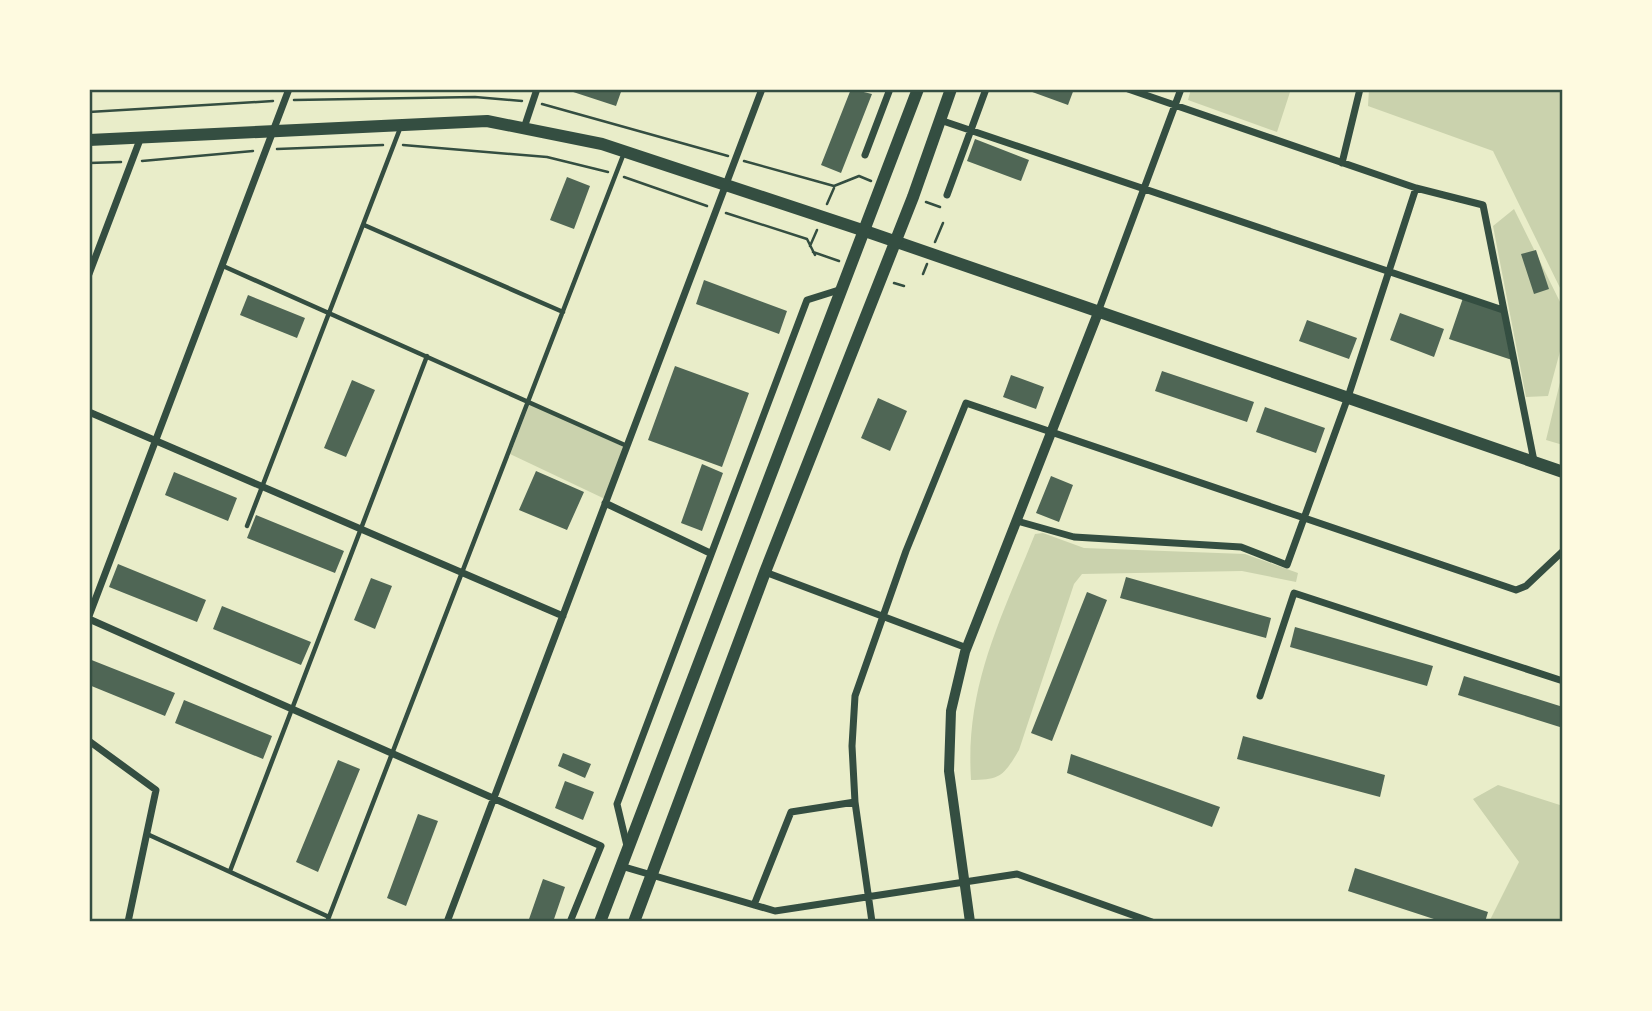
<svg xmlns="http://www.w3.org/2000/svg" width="1652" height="1011" font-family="'PT Sans Narrow',sans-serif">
  <rect width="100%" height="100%" fill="#e9edc9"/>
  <path fill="#cad2ad" d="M1191 89H1291L1277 132 1188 100Z
    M1369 89H1563V294L1493 151 1368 106Z
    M1514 209 1563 308 1562 344 1548 396 1526 397 1493 226Z
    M1563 370V445L1546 440Z
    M530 403 626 448 605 499 510 454Z
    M1043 533 1084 548 1245 554 1298 573 1296 582 1242 571 1082 574 1074 584 1019 750C1004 775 1001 780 971 780 965 686 1001 619 1035 534Z
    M1498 785 1563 806V922H1489L1519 862 1473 799Z"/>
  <path fill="#4f6655" d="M564 89H622L616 106Z
    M851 89 872 94 841 173 821 165Z
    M1024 89H1074L1068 105Z
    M975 139 1029 160 1021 181 967 161Z
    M567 177 590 186 574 229 550 220Z
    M1536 250 1549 289 1534 294 1521 254Z
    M704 280 787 311 779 334 696 304Z
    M248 295 305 318 297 338 240 315Z
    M1463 298 1502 311 1512 360 1449 339Z
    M1400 313 1444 329 1434 357 1390 340Z
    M1307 320 1357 338 1349 359 1299 341Z
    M675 366 749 393 722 467 648 440Z
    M1162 371 1254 402 1247 422 1155 391Z
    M1011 375 1044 387 1036 409 1003 397Z
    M352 380 375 390 346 457 324 448Z
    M878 398 907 411 890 451 861 438Z
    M1265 407 1325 428 1316 453 1256 432Z
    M702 464 723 473 702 531 681 523Z
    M536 471 584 492 567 530 519 510Z
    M174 472 237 498 228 521 165 495Z
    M1051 476 1073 485 1059 522 1036 513Z
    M256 515 344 551 335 573 247 538Z
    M118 564 206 600 197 622 109 587Z
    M1126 577 1271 618 1266 638 1120 598Z
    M371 578 392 586 375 629 354 620Z
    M1087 592 1107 600 1052 741 1031 733Z
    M222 606 311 642 301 665 213 629Z
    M1295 627 1433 666 1427 686 1290 647Z
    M89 659 175 693 165 716 89 685Z
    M1464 676 1563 707V728L1458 695Z
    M184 700 272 736 263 759 175 723Z
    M1243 736 1385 775 1380 797 1237 759Z
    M563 753 591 764 585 778 558 766Z
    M1071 754 1220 807 1212 827 1067 773Z
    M338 760 360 769 318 872 296 862Z
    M565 781 594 792 583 820 555 808Z
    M418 814 438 821 406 906 387 898Z
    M1355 868 1488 912 1485 922H1443L1348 891Z
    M543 879 565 887 553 922H528Z"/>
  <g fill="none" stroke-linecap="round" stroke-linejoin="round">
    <path stroke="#344e41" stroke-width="2.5" d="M294 100 475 97 522 101
      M542 104 728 156
      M89 112 273 101
      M403 145 547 157 608 172
      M277 149 383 145
      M142 161 253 151
      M744 161 834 186 859 176 871 181
      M89 163 121 162
      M624 177 707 206
      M926 202 940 207
      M827 204 834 188
      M726 213 807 239 815 255
      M935 242 943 223
      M810 246 817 230
      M813 252 839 261
      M923 274 927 264
      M894 283 904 286"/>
    <path stroke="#344e41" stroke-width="4.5" d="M364 225 563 312
      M223 266 627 446
      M247 526 401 126
      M147 834 329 917
      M230 871 427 356
      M327 922 624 153"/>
    <path stroke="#344e41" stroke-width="7" d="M1128 89 1416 188 1483 205 1534 461
      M940 120 1503 310
      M524 128 537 89
      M865 155 890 89
      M1342 163 1360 89
      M947 195 986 89
      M89 274 141 137
      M1098 312 1181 89
      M89 412 563 616
      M605 503 710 553
      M1017 521 1074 537 1241 547 1287 565 1348 397 1416 188
      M765 572 967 648
      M89 616 289 89
      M89 619 601 846 570 922
      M1260 696 1294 593 1563 681
      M89 741 156 790 128 922
      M627 846 617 804 807 300 842 289
      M621 866 775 911 1017 874 1152 922
      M754 905 791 812 855 802
      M447 922 762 89
      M872 922 855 802 852 746 855 696 906 551 966 403 1516 590 1526 586 1563 551"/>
    <path stroke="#344e41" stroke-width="10" d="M970 922 949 771 951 711 965 652 1098 313"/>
    <path stroke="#344e41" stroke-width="12" d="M89 140 487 121 602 144 865 231 1563 472"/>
    <path stroke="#344e41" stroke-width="12" d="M600 922 918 89
      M634 922 765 572 913 197 951 89"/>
  </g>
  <rect width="1652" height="1011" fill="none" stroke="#fefae0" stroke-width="182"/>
  <rect x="91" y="91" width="1470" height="829" fill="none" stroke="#344e41" stroke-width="2.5"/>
</svg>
